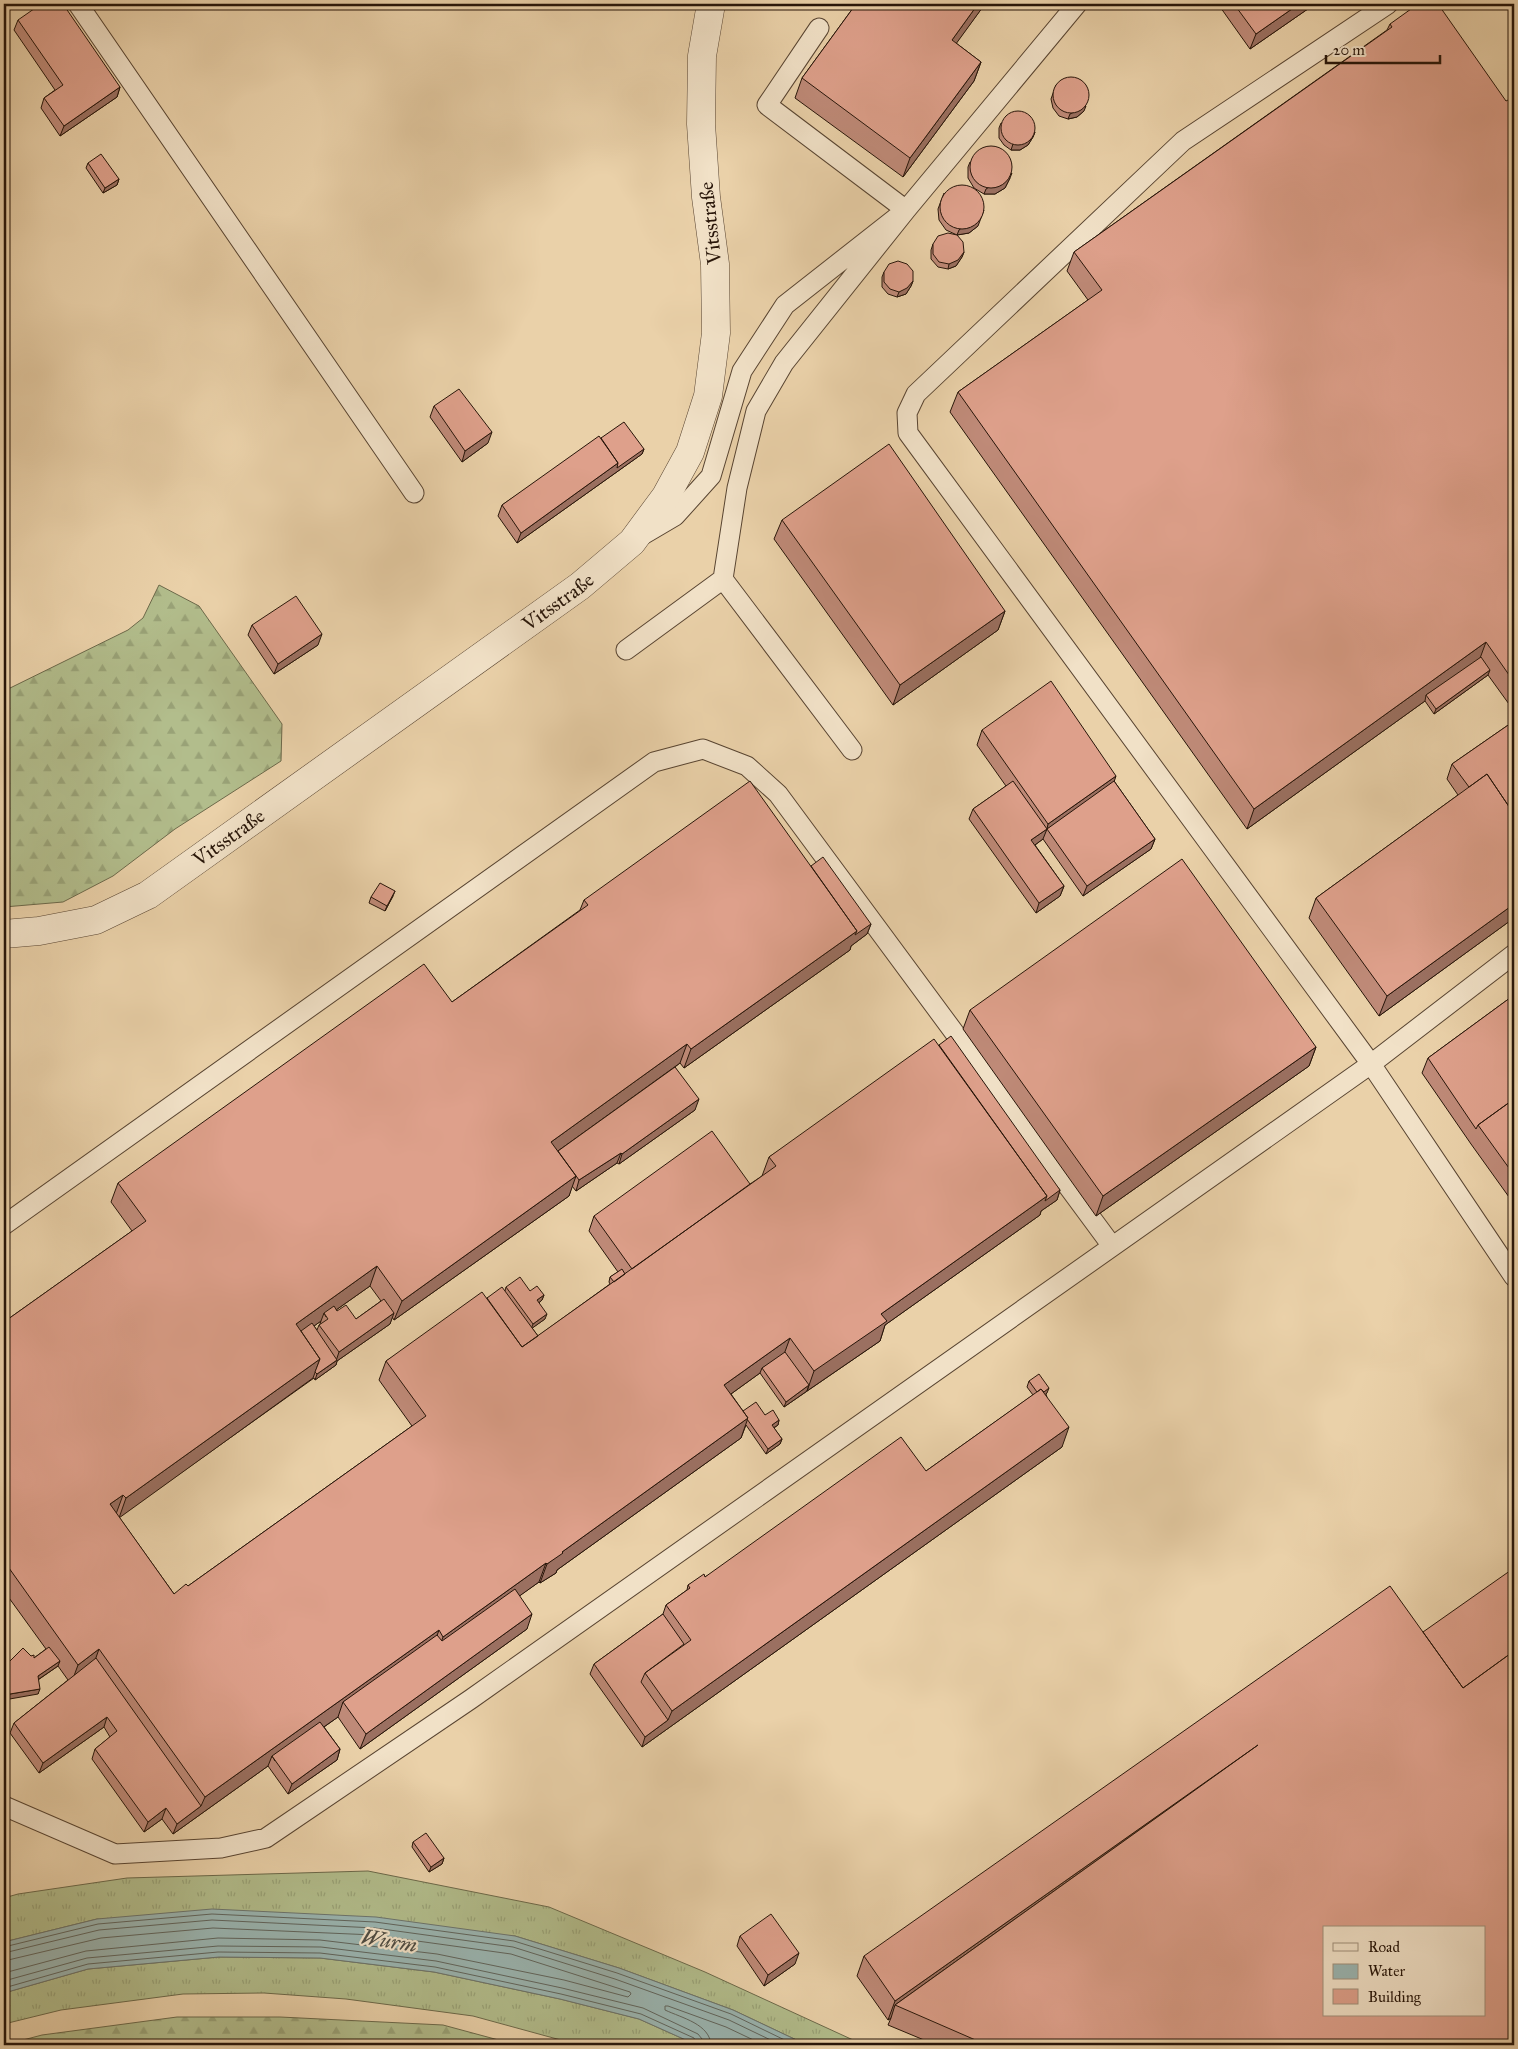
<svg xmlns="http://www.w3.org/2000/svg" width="1518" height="2049" font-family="'IM FELL Great Primer',serif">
  <defs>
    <pattern id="grass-tufts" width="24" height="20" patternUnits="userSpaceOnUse" patternTransform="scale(1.25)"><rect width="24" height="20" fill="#b2bd8c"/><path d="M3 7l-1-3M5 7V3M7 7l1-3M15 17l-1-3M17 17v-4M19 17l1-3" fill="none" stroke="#99a277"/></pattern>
    <pattern id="forest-firs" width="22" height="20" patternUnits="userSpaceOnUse" patternTransform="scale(1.25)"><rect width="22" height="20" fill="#b2bd8c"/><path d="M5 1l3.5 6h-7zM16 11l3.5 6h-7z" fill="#99a277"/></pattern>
  </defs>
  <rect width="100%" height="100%" fill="#ead1a9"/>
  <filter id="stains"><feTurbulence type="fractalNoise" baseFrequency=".004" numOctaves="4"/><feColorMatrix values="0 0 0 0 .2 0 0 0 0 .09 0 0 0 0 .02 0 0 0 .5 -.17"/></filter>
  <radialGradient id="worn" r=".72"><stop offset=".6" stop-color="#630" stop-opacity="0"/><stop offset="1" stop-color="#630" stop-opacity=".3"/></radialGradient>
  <path fill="url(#grass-tufts)" stroke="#6c694a" d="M368 1871 549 1907 705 1972 864 2045H807L733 2010 619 1968 515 1936 97 1919 4 1942V1898L18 1894 127 1878Z
    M219 1957 320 1958 434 1972 560 1999 639 2019 697 2045H579L473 2016 346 1999 264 1993 183 1994 61 2010 4 2024V1993L88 1969Z"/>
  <path fill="url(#forest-firs)" stroke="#6c694a" d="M159 585 199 606 282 724 281 761 175 829 113 876 63 902 4 907V691L128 630 143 618Z
    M177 2017H280L443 2025 517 2045H4L42 2035Z"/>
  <path fill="#9ab5b1" stroke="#6c756e" d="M212 1909 376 1917 515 1936 619 1968 733 2010 807 2045H697L639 2019 560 1999 434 1972 320 1958 219 1957 88 1969 4 1993V1942L97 1919Z"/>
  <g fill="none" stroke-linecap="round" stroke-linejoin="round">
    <path stroke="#60655d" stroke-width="1" d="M4 1947 98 1924 212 1914 375 1922 514 1941 617 1973 731 2014 795 2045
      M4 1953 99 1930 212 1920 375 1928 513 1947 615 1979 729 2020 781 2045
      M4 1961 101 1938 213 1928 374 1935 511 1954 630 1992 631 1994 628 1997 564 1980 437 1954 320 1940 218 1938 86 1951 4 1973
      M4 1981 87 1958 218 1946 321 1947 436 1961 562 1988 643 2008 698 2034 702 2039 703 2045
      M4 1988 88 1964 218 1952 320 1953 435 1967 561 1994 641 2014 694 2038 697 2045
      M711 2045C710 2024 682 2018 665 2010V2006H668L726 2027 764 2045"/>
    <g stroke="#584431" stroke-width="21">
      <path id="lane" d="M78 4 414 493
        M1388 4 1183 141 916 394 907 413 908 433 1371 1064 1514 1277
        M641 536 675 516 711 476 742 371 785 305 906 210 767 105 819 28
        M626 650 723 579
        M852 750 723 579 737 488 756 411 784 363 906 210 1077 4
        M4 1225 654 762 703 749 747 766 778 794 1112 1246
        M4 1806 115 1854 221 1848 266 1838 471 1699 1371 1064 1514 954"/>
    </g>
    <g stroke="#584431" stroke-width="29">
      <g id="street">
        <path id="s1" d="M4 934 39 931 96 920 148 895 580 586 632 542 666 496 690 452 708 396 716 333 715 264 706 197 701 124 702 56 711 4"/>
      </g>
    </g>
    <use href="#lane" stroke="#f1e1c7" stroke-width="19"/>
    <use href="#street" stroke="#f1e1c7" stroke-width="28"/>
  </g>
  <path fill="#bf8a78" stroke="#271509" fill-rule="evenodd" d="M847 4H985L956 43 981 62 974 81 903 177 795 98 802 78 853 8Z
    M1218 4H1315L1250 49Z
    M18 20 120 87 117 97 60 136 41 108 44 98 55 90 14 30Z
    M1390 24 1506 101 1514 109V711L1488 675 1434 714 1425 701 1247 829 950 412 958 392 1088 300 1067 271 1074 252 1387 30Z
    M1056 85 1084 111 1077 117 1068 119 1059 116 1053 108 1051 99Z
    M1001 123 1035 132 1033 137 1028 145 1020 150H1011L1004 145 999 138V128Z
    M970 162 1010 178 1005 188 995 194H984L974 188 968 178V167Z
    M88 163 119 179 117 185 103 193 86 168Z
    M944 193 978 226 969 233 957 235 946 230 939 220 938 209Z
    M933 244 964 252 962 257 956 266 948 269 938 267 931 259V250Z
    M884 272 913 281 911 286 906 294 897 297 888 294 882 287V277Z
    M434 406 488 443 462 462 430 417Z
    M601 438 644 449 642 454 517 543 498 516 502 505Z
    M782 520 1005 611 998 630 893 705 774 539Z
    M252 625 318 645 274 674 248 635Z
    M1514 721V918L1379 1016 1309 918 1316 898 1458 795 1447 779 1452 764Z
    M982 730 1114 781 1155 839 1151 849 1083 896 1043 839 1035 845 1064 886 1060 896 1036 913 969 819 973 809 1006 786 977 745Z
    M811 866 871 924 867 934 851 946 850 950 684 1068 680 1063 675 1067 695 1110 619 1164 617 1163 576 1191 572 1186 569 1196 394 1320 392 1317 390 1324 337 1361 336 1365 315 1380 314 1378 119 1517 174 1594 188 1586 412 1426 379 1380 386 1361 487 1298 505 1291 506 1287 530 1291 544 1295 542 1300 539 1303 545 1319 532 1328 538 1336 610 1284 609 1282 610 1277 618 1272 589 1231 594 1216 750 1184 762 1176 769 1157 939 1045 1060 1190 1057 1200 1041 1211 1040 1215 885 1325 880 1341 784 1407 760 1373 731 1394 743 1411 765 1415 779 1420 778 1425 774 1428 782 1439 780 1444 766 1454 746 1425 741 1438 557 1570 556 1573 540 1583 539 1582 519 1596 527 1629 360 1749 338 1717 324 1727 340 1749 337 1760 288 1794 268 1766 173 1834 162 1819 144 1832 92 1759 95 1749 110 1737 104 1727 39 1773 10 1733 14 1723 68 1680 58 1666 38 1680V1694L31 1656 34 1658 46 1649 4 1591V1322L132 1231 111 1202 118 1183 452 1002 580 910 584 900ZM370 1286 381 1301 356 1319 337 1311 336 1310ZM321 1321 320 1324 319 1325 317 1330 314 1326Z
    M393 896 385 911 369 903 371 897Z
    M1514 995V1204L1471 1144 1422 1073 1428 1058Z
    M970 1010 1316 1047 1309 1066 1096 1216 963 1029Z
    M1029 1381 1047 1393 1046 1394 1062 1447 642 1747 590 1674 594 1664 663 1614 666 1605 687 1590 688 1585 926 1471 1033 1395 1027 1387Z
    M413 1842 444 1858 442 1864 429 1872 412 1847Z
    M740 1936 795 1964 764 1986 737 1946Z
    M864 1956 1514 2045H936L888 2025 891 2018 888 2020 857 1976Z"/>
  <path fill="#9b7061" stroke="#271509" d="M978 4H985L945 59 952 40Z
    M1299 4H1315L1250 49 1256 34Z
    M981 62 974 81 903 177 910 158Z
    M120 87 117 97 60 136 64 126Z
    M1086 106 1084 111 1077 117 1068 119 1070 114Z
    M1035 132 1033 137 1028 145 1020 150H1011L1013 144Z
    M1012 173 1010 178 1005 188 995 194H984L986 189Z
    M119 179 117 185 103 193 105 188Z
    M984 210 978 226 969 233 957 235 959 230Z
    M964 252 962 257 956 266 948 269 949 264Z
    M913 281 911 286 906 294 897 297 899 292Z
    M492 432 488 443 462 462 465 451Z
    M644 449 642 454 517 543 521 533 618 463Z
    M1005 611 998 630 893 705 900 685Z
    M322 634 318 645 274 674 278 664Z
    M1486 642 1479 661 1426 695 1425 701 1247 829 1254 809Z
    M1490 670 1488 675 1434 714 1436 709Z
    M1116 776 1111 791 1047 829 1048 824Z
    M1047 829 1043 839 1028 850 1031 840Z
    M1155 839 1151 849 1083 896 1087 886Z
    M1064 886 1060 896 1036 913 1039 903Z
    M395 891 393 896 385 911 387 906Z
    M1514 904V918L1379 1016 1387 996Z
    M871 924 867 934 851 946 850 950 684 1068 691 1049 857 931Z
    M687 1044 680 1063 544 1161 551 1142Z
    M1316 1047 1309 1066 1096 1216 1103 1196Z
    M699 1099 695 1110 619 1164 622 1154Z
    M621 1153 617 1163 576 1191 579 1180Z
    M576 1176 569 1196 394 1320 402 1301Z
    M1060 1190 1057 1200 1041 1211 1040 1215 885 1325 880 1341 807 1391 814 1371 881 1314 1047 1196Z
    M377 1266 370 1286 326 1317 324 1313 321 1321 293 1341 296 1324Z
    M544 1295 542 1300 535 1306 537 1300Z
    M394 1313 390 1324 337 1361 336 1365 315 1380 317 1374 336 1361 339 1352Z
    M547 1314 545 1319 531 1329 533 1324Z
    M790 1338 783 1357 762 1368 760 1373 717 1404 724 1385Z
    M320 1359 313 1378 119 1518 126 1498Z
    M809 1385 807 1391 784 1407 786 1402Z
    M1049 1388 1047 1393 1037 1401 1039 1395Z
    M748 1418 741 1438 557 1570 556 1573 540 1583 547 1564 562 1552Z
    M779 1420 778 1425 770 1430 772 1425Z
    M1069 1427 1062 1447 642 1747 645 1737 668 1720 672 1711Z
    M782 1439 780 1444 766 1454 768 1449Z
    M123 1495 116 1514 110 1504Z
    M546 1563 539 1582 436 1656 443 1637Z
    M532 1614 527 1629 360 1749 366 1734Z
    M439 1630 432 1650 343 1702 338 1717 275 1761 272 1756 268 1766 173 1834 177 1824 201 1806 205 1797Z
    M99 1649 92 1669 71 1684 78 1665Z
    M60 1661 58 1666 36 1681 38 1676Z
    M40 1689 38 1694 4 1700V1695Z
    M107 1717 104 1727 39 1773 43 1763Z
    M1258 1745 895 2005 891 2018 888 2020 895 2001Z
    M340 1749 337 1760 288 1794 292 1784Z
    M166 1808 162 1819 144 1832 148 1822Z
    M444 1858 442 1864 429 1872 431 1867Z
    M799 1953 795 1964 764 1986 768 1975Z"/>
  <path fill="#dea08b" stroke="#271509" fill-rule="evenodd" d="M41 4H63L120 87 64 126 44 98 63 85 18 20Z
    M856 4H978L952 40 981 62 910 158 802 78Z
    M1234 4H1299L1256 34Z
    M1418 4H1438L1506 101 1508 100 1514 109V682L1486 642 1254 809 958 392 1102 290 1074 252 1392 27 1390 24Z
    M1053 95a18 18 0 1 1 36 0a18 18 0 1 1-36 0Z
    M1001 128a17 17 0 1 1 34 0a17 17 0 1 1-34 0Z
    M970 167a21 21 0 1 1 42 0a21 21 0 1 1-42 0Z
    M101 154 119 179 105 188 88 163Z
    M940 207a22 22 0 1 1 44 0a22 22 0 1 1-44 0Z
    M948 233 957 235 963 242 964 252 958 260 949 264 939 262 933 254V244L938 236Z
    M898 261 907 264 913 271V281L907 288 899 292 890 289 884 282V272L889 264Z
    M459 389 492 432 465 451 434 406Z
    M624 422 644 449 617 468 618 463 601 438Z
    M599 436 618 463 521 533 502 505Z
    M889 444 1005 611 900 685 782 520Z
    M296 596 322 634 278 664 252 625Z
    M1481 657 1490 670 1436 709 1426 695Z
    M1051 681 1116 776 1048 824 982 730Z
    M1514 721V814L1487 774 1469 787 1452 764Z
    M1487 774 1514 814V904L1387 996 1316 898Z
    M750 781 857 931 691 1049 687 1044 551 1142 576 1176 402 1301 377 1266 296 1324 320 1359 126 1498 123 1495 110 1504 174 1594 186 1584 188 1586 426 1416 386 1361 482 1292 522 1347 776 1166 769 1157 934 1039 1047 1196 881 1314 887 1321 814 1371 790 1338 724 1385 748 1418 562 1552 563 1553 547 1564 546 1563 443 1637 439 1630 205 1797 99 1649 78 1665 4 1561V1322L146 1221 118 1183 424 964 452 1002 588 905 584 900Z
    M1013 781 1047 829 1114 781 1155 839 1087 886 1047 829 1031 840 1064 886 1039 903 973 809Z
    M823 857 871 924 855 935 857 931 811 866Z
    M1182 859 1316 1047 1103 1196 970 1010Z
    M380 883 395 891 387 906 371 897Z
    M1514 995V1099L1478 1125 1476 1129 1428 1058Z
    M951 1036 1060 1190 1045 1201 1047 1196 939 1045Z
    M675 1067 699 1099 622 1154 621 1153 579 1180 558 1151Z
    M1514 1099V1175L1478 1125Z
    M712 1131 750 1184 632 1269 594 1216Z
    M622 1269 625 1274 614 1282 610 1277Z
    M520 1277 530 1291 537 1286 544 1295 537 1300 547 1314 533 1324 506 1287Z
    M502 1287 538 1336 522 1347 487 1298Z
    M384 1299 394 1313 339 1352 319 1325 328 1319 324 1313 334 1306 337 1311 346 1305 356 1319Z
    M312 1323 337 1360 317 1374 315 1372 320 1359 301 1331Z
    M785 1352 809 1385 786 1402 762 1368Z
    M1039 1374 1049 1388 1044 1392 1041 1389 1037 1392 1029 1381Z
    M1041 1389 1069 1427 672 1711 645 1673 691 1640 666 1605 690 1588 688 1585 704 1574 705 1577 901 1437 926 1471Z
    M756 1402 765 1415 773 1410 779 1420 772 1425 782 1439 768 1449 747 1419 748 1418 743 1411Z
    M1514 1568V1651L1463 1688 1423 1632Z
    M1390 1586 1463 1688 1514 1651V2045H987L895 2005 1258 1745 895 2001 864 1956ZM1324 1928H1484V2015H1324Z
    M515 1589 532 1614 366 1734 343 1702 437 1635 442 1641Z
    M663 1614 684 1644 645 1673 641 1682 668 1720 645 1737 594 1664Z
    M49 1647 60 1661 38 1676 40 1689 4 1695V1662L10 1661 23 1648 31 1656 34 1655V1658Z
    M96 1658 201 1806 177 1824 166 1808 148 1822 95 1749 117 1731 107 1717 43 1763 14 1723Z
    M320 1722 340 1749 292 1784 272 1756Z
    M426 1833 444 1858 431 1867 413 1842Z
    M771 1914 799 1953 768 1975 740 1936Z"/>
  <g text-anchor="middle" stroke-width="4.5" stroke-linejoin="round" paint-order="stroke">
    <g font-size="20" fill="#271509" stroke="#f1e1c7">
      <text transform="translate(710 223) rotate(-96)" y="7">Vitsstraße</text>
      <text dy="7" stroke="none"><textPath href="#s1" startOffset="655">Vitsstraße</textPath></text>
      <text dy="7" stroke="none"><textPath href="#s1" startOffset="250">Vitsstraße</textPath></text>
    </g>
    <g font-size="21" font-style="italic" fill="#4f4d44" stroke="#f1e1c7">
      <text transform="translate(389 1941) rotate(9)" y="7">Wurm</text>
    </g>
  </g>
  <rect width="1518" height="2049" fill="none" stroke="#ead1a9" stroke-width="20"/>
  <rect x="5" y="5" width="1508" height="2039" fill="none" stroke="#271509" stroke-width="2.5"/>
  <rect x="10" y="10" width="1498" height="2029" fill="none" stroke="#271509"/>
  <rect x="1323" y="1926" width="162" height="90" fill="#f1e1c7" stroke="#a08f7b"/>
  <rect x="1333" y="1943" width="25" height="8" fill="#f1e1c7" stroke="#a08f7b"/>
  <text x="1368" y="1952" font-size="15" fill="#271509">Road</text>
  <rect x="1333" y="1964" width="25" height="15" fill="#9ab5b1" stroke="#a08f7b"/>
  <text x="1368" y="1976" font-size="15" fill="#271509">Water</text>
  <rect x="1333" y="1989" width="25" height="15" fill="#dea08b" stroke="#a08f7b"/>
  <text x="1368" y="2002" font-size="15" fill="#271509">Building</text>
  <path d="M1326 55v8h114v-8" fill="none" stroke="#271509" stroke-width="2.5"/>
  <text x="1333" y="55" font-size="15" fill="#271509" stroke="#f1e1c7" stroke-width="4" paint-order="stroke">20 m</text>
  <rect width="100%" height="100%" filter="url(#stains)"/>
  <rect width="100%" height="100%" fill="url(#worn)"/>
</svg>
